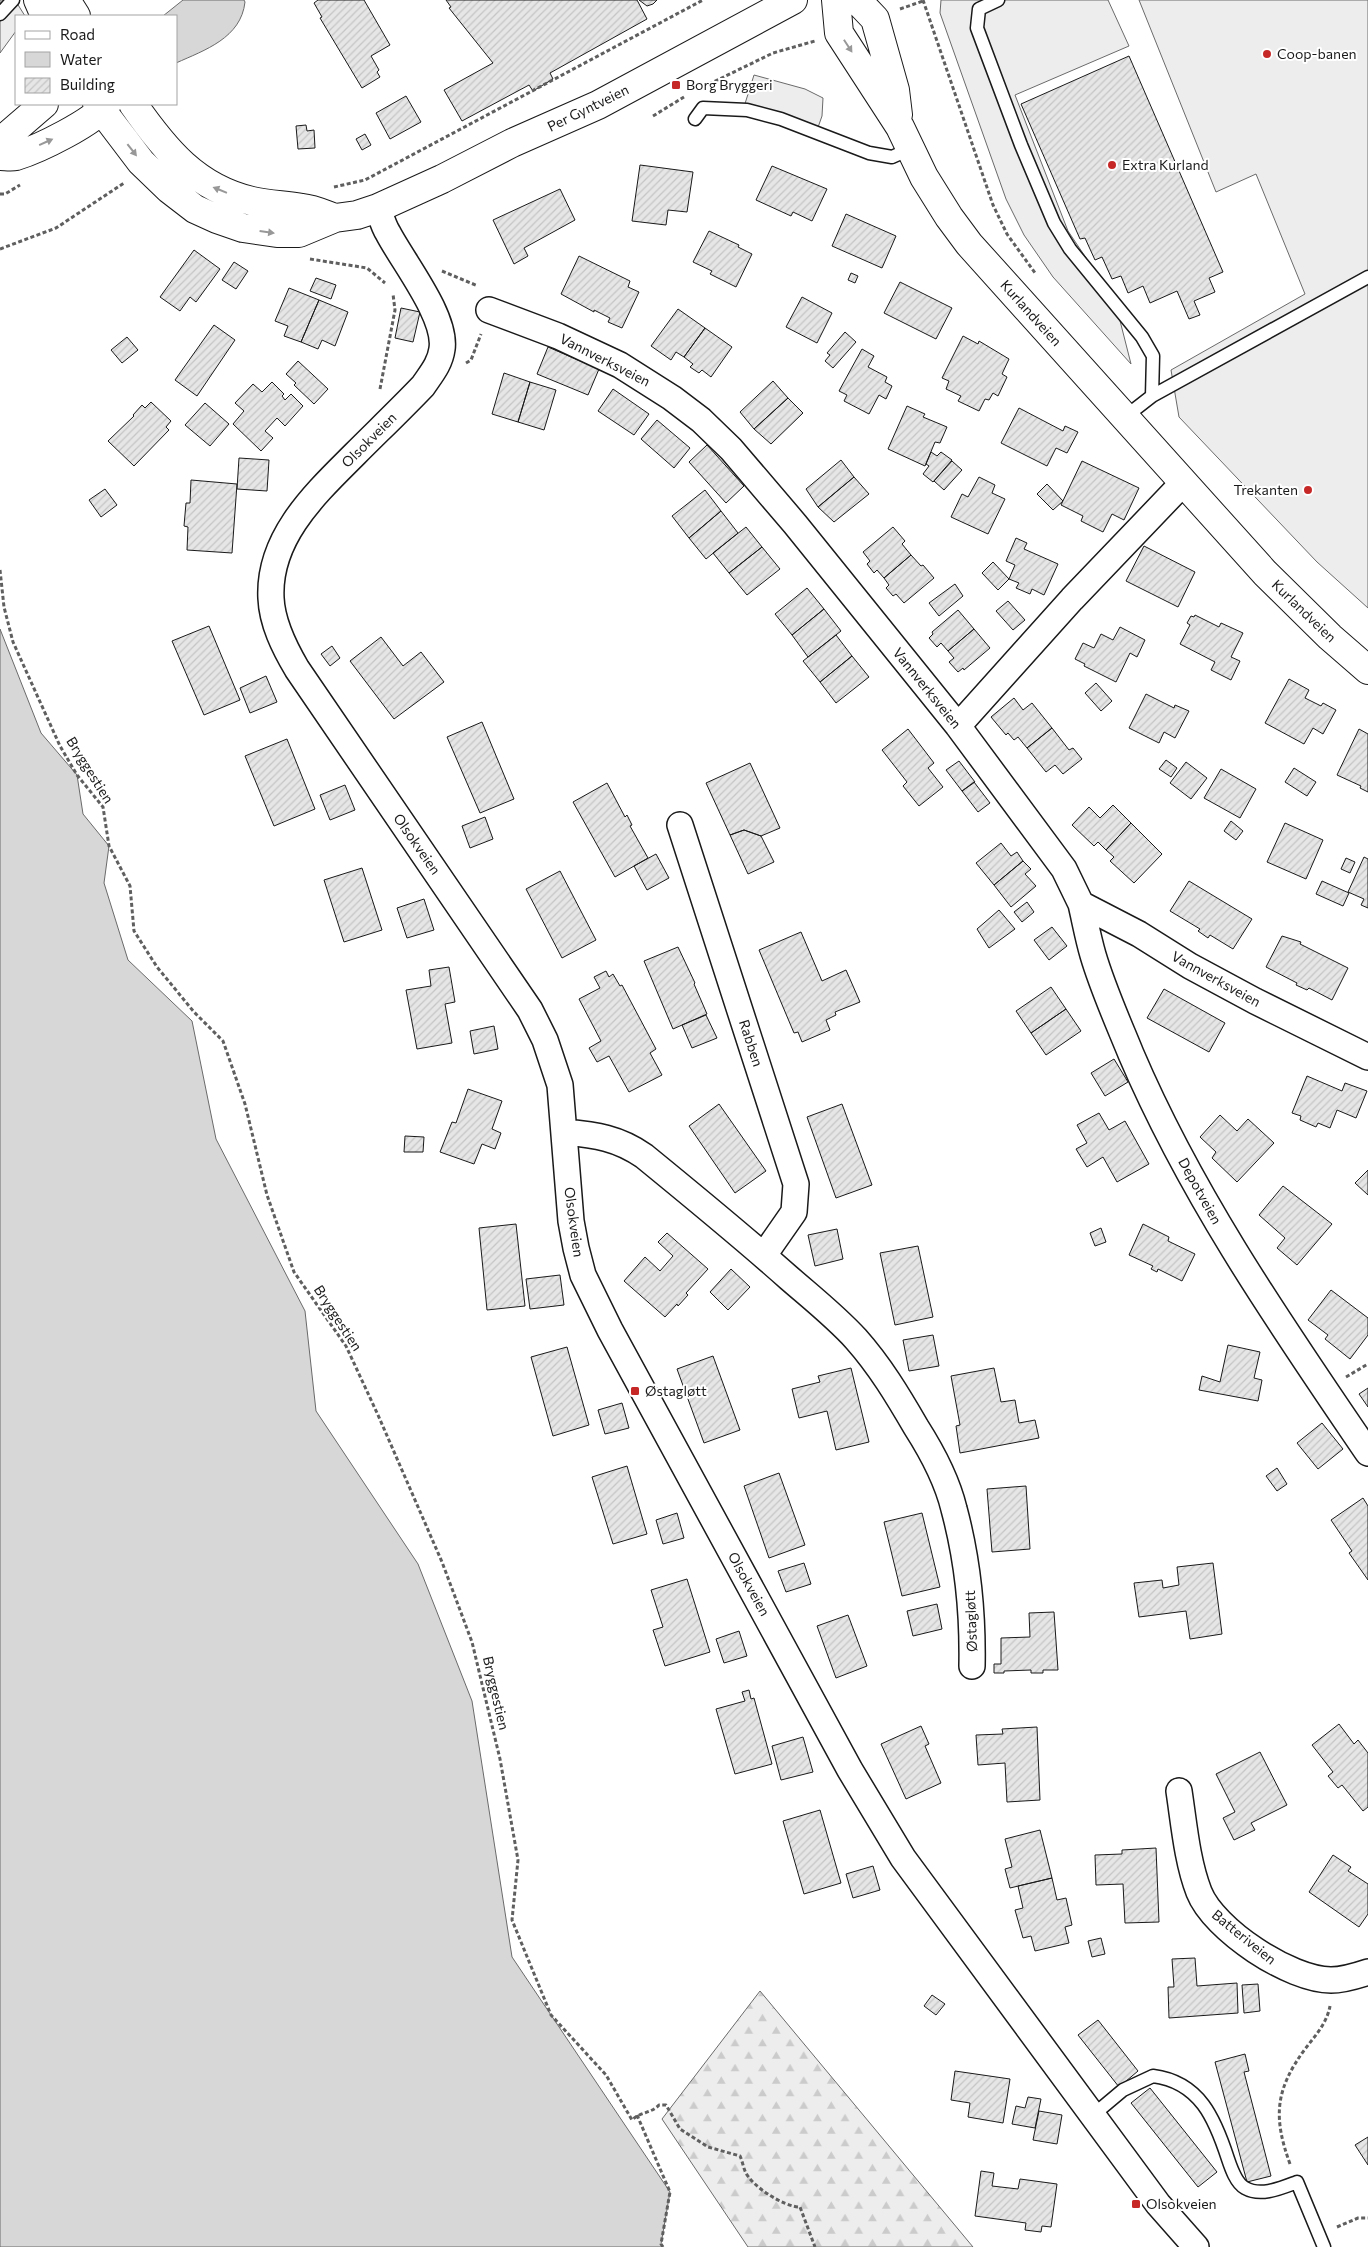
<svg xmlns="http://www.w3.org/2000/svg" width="1368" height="2247" font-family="Commissioner,sans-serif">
  <defs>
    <pattern id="forest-firs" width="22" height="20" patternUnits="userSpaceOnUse" patternTransform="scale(1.25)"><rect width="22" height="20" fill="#ededed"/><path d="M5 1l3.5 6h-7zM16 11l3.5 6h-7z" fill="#cbcbcb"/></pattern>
    <pattern id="building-hatch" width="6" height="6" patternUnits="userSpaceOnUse" patternTransform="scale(1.25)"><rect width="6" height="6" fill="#e6e6e6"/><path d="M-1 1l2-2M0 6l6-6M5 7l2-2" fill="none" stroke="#c5c5c5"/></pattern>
  </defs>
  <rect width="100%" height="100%" fill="#fff"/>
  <path fill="url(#forest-firs)" stroke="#6a6a6a" d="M760 1991 973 2247H748L662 2119Z"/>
  <path fill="#ededed" stroke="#6a6a6a" d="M0 0H15L25 16H16V31L0 53Z
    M941 0H1108L1129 46 1015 95 1068 231 1115 301 1131 364 1053 277 1024 235 1006 199 940 13Z
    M1139 0H1368V608L1317 562 1179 417 1171 370 1305 294 1256 174 1216 192Z
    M754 75 805 89 823 98 822 116 816 133 743 110Z"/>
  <path fill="#d7d7d7" stroke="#6a6a6a" d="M183 0H244L245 2C241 38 205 50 176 63V16H163Z
    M0 629 41 733 77 775 83 814 109 846 104 883 128 960 192 1021 216 1139 305 1311 316 1411 418 1564 472 1701 512 1957 670 2192 661 2244 663 2247H0Z"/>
  <path fill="url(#building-hatch)" stroke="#1a1a1a" d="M318 0H364L390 45 371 56 379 70 377 72 380 77 362 88 320 18 322 17 314 3Z
    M446 0H637L647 19 550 73 553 79 533 91 529 85 462 121 444 90 493 63 449 8 451 7Z
    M639 0H657L653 4 647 6Z
    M1129 56 1223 272 1209 278 1215 292 1194 301 1200 315 1189 319 1177 291 1150 303 1143 286 1128 293 1121 276 1112 279 1102 257 1095 260 1085 238 1080 239 1021 104Z
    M406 96 421 122 390 139 376 113Z
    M306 125 307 131 314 130 315 148 298 149 296 126Z
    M365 134 371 145 362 150 356 139Z
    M640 165 693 172 687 212 668 210 666 225 632 221Z
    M772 166 827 189 812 221 793 212 791 216 756 200Z
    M560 189 575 220 524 248 528 256 514 264 493 220Z
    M846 214 896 236 882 268 832 246Z
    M709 231 739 245 738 247 752 254 736 287 710 274 712 271 693 262Z
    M194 250 220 269 196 302 190 297 180 311 160 297Z
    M579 256 630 281 628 287 639 292 622 328 608 322 610 318 594 310V312L561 294Z
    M234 262 248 271 236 289 222 280Z
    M851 273 858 276 855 283 848 280Z
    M316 278 336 285 331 299 310 291Z
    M900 282 952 308 936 339 884 313Z
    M289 288 319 300 301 342 284 336 288 326 275 321Z
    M802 297 832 313 817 343 786 327Z
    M319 300 348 312 335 346 322 340 318 349 301 342Z
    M401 308 420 312 413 342 395 338Z
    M678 309 705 328 684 357 676 352 671 360 651 346Z
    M214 325 235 340 197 396 175 380Z
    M705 328 732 347 711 377 702 370 699 373 690 367 693 364 684 357Z
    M845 332 856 342 833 368 825 361 830 355 827 353Z
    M963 336 978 344 979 341 1009 359 1002 374 1007 377 998 396 993 393 989 400 985 399 979 411 958 401 961 396 946 389 949 381 942 378Z
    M127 337 138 350 122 363 111 350Z
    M548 347 599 369 588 395 537 374Z
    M862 349 874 356 868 367 887 377 885 382 892 386 886 399 879 395 869 414 844 401 847 395 839 391Z
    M298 361 328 389 314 404 294 385 296 383 286 374Z
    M504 373 530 382 518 422 492 414Z
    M773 381 788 398 754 429 740 412Z
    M272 382 284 394 282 396 285 400 291 394 303 406 285 426 277 418 265 431 273 438 261 451 233 424 244 411 235 403 253 384 262 392Z
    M530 382 556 390 544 430 518 422Z
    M613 389 649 414 634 435 598 411Z
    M788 398 803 413 771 444 754 429Z
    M151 402 171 421 166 427 169 430 134 466 108 441 134 416 133 415 142 405 145 408Z
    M205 403 229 424 210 446 185 425Z
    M907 406 925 414 923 417 947 427 940 443 935 442 925 466 888 449Z
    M1019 408 1063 431 1065 426 1078 432 1067 453 1056 448 1047 466 1001 443Z
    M657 420 690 448 674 468 641 439Z
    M707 445 744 486 726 503 689 462Z
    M931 452 937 456 941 452 952 460 933 482 923 474 929 466 926 464Z
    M239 458 269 460 267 491 237 489Z
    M841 460 854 477 818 507 806 489Z
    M952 461 962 470 944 490 934 481Z
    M1082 461 1139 488 1124 520 1112 514 1103 532 1081 521 1083 516 1061 505Z
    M854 477 869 494 834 522 818 507Z
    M979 477 995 485 992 493 1005 499 988 534 951 517 962 494 968 497Z
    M191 480 237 484 232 553 187 550 188 527 184 526 186 503H190Z
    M1047 484 1063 501 1053 510 1037 494Z
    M105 489 117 505 101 517 89 500Z
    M705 490 721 511 689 538 672 516Z
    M721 511 738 533 706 559 689 538Z
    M746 527 762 547 729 573 713 553Z
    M893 527 905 541 902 544 911 555 884 578 877 570 874 573 867 564 870 561 863 552Z
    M1016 538 1027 543 1024 549 1058 564 1044 595 1032 589 1030 594 1016 588 1019 583 1009 579 1015 565 1006 561Z
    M1144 546 1195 572 1178 607 1126 581Z
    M762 547 780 569 747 595 729 573Z
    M911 555 921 566 923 565 934 578 904 603 896 594 893 596 886 588 889 585 884 578Z
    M993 562 1009 579 998 590 982 573Z
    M955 584 963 596 939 616 929 603Z
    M807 588 824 609 792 635 775 614Z
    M1008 601 1025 620 1013 630 996 611Z
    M824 609 841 631 808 657 792 635Z
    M958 610 974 629 948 651 941 643 937 647 929 638 933 634 932 632Z
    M1195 615 1219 627 1221 623 1243 633 1231 657 1240 661 1231 680 1211 670 1215 662 1180 644 1190 625 1187 623 1191 616 1194 617Z
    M209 626 240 700 204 715 172 641Z
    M1120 627 1145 640 1137 657 1130 653 1116 682 1084 666 1085 664 1075 659 1083 643 1094 648 1101 634 1113 640Z
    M974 629 990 648 964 670 963 668 958 672 949 662 954 658 948 651Z
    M836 635 852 656 820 682 803 661Z
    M381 637 403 666 421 652 444 682 394 719 350 661Z
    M332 646 340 658 330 666 321 654Z
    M852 656 869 677 836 703 820 682Z
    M266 676 277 702 250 713 240 688Z
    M1289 679 1309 690 1305 698 1321 706 1323 703 1336 710 1323 734 1313 728 1304 744 1265 723Z
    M1096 683 1112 701 1101 711 1085 693Z
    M1146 694 1174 708 1175 705 1189 711 1175 738 1164 732 1159 743 1129 728Z
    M1014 698 1023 710 1032 703 1052 728 1027 748 1018 737 1014 740 1008 733 1006 735 991 717Z
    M482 722 514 799 480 813 447 737Z
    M1052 728 1069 750 1073 748 1082 759 1063 774 1055 765 1046 772 1027 748Z
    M908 729 934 763 928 768 943 787 919 806 903 786 907 782 882 750Z
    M1359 729 1368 734V792L1360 788 1361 786 1337 775Z
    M287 739 315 809 274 826 245 756Z
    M1166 760 1177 768 1171 777 1159 769Z
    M959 761 975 782 962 791 946 770Z
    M1186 762 1207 778 1191 799 1170 783Z
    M750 763 780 828 761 836 744 830 730 835 706 783Z
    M1294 768 1316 782 1307 796 1285 782Z
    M1221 769 1256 789 1240 818 1204 798Z
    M974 782 990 803 978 812 962 791Z
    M607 783 625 817 627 815 632 825 630 826 648 858 615 877 573 802Z
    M345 785 355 810 330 820 320 795Z
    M1113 805 1131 823 1106 850 1098 842 1094 846 1072 825 1089 807 1100 818Z
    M485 817 493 839 470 848 462 826Z
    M1231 821 1243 831 1236 840 1224 831Z
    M1131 823 1162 854 1134 883 1110 861 1114 857 1106 850Z
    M1285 823 1323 840 1306 879 1267 862Z
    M744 830 761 836 774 862 748 874 730 835Z
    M1001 843 1011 856 1017 852 1023 861 994 885 976 863Z
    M656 854 669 878 647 890 634 866Z
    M1364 857 1368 859V908L1361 905 1364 899 1348 892Z
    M1346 858 1355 862 1350 873 1341 869Z
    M1023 861 1031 869 1025 874 1036 886 1011 907 994 885Z
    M362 868 382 930 344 942 324 880Z
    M560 871 596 940 562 958 526 889Z
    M1189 881 1252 919 1233 949 1210 935 1208 938 1198 931 1200 929 1170 911Z
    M1322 881 1349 893 1343 906 1316 894Z
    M424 899 434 930 407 938 397 908Z
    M1027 902 1034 912 1022 922 1014 912Z
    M999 910 1015 929 989 948 977 929Z
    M1052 927 1067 946 1049 960 1034 940Z
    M801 932 822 981 846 970 860 1002 835 1012 836 1015 826 1020 830 1030 802 1042 798 1032 794 1033 759 950Z
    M1282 936 1301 942 1300 944 1348 968 1332 1000 1309 988 1307 990 1296 985 1297 983 1266 967Z
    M678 947 695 983 694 984 707 1014 673 1029 644 961Z
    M449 967 455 1002 445 1004 452 1043 417 1049 406 990 431 986 429 970Z
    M606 971 609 977 613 974 620 986 622 985 656 1049 650 1053 662 1075 629 1092 609 1056 597 1062 589 1048 601 1041 579 999 600 988 594 977Z
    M1051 987 1066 1009 1031 1033 1016 1011Z
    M1164 989 1225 1023 1209 1052 1147 1018Z
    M1066 1009 1081 1031 1046 1055 1031 1033Z
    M706 1015 717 1038 692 1048 682 1025Z
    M494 1026 498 1049 474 1054 470 1031Z
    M1114 1059 1128 1082 1105 1096 1091 1073Z
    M1307 1076 1342 1091 1345 1083 1367 1091 1356 1118 1337 1110 1330 1128 1318 1123 1316 1127 1300 1120 1301 1116 1292 1113Z
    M468 1089 502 1101 492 1129 501 1133 495 1149 482 1144 474 1164 440 1152 452 1122 456 1123Z
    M719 1104 766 1171 735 1193 689 1126Z
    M842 1104 872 1185 836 1198 807 1117Z
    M1099 1113 1109 1130 1125 1121 1149 1164 1117 1182 1103 1157 1087 1167 1076 1149 1087 1143 1077 1125Z
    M1220 1115 1237 1131 1248 1119 1274 1143 1237 1182 1212 1158 1216 1152 1200 1137Z
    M405 1136 424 1137 423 1152H404Z
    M1368 1170V1195L1355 1183Z
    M1283 1186 1332 1224 1297 1265 1277 1248 1285 1238 1259 1215Z
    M516 1224 525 1306 487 1310 479 1228Z
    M1143 1224 1169 1237 1168 1241 1195 1254 1182 1281 1158 1269 1157 1272 1151 1269 1153 1266 1129 1255Z
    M1101 1228 1106 1242 1095 1246 1090 1233Z
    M837 1229 843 1259 815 1266 808 1235Z
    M667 1233 708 1269 686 1293 688 1295 678 1306 677 1304 665 1317 624 1281 645 1257 660 1271 673 1256 658 1242Z
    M918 1246 933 1317 895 1325 880 1253Z
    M731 1269 750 1287 728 1310 710 1292Z
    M560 1275 564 1305 530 1309 526 1279Z
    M1331 1290 1368 1318V1335L1350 1359 1325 1339 1328 1335 1308 1320Z
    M933 1335 939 1366 909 1371 903 1340Z
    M1228 1345 1260 1352 1254 1378 1262 1380 1258 1401 1199 1390 1202 1376 1220 1382Z
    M567 1347 589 1425 553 1436 531 1357Z
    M713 1356 740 1430 704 1443 677 1369Z
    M851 1368 869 1442 836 1450 827 1411 799 1418 792 1389 820 1382 818 1376Z
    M994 1368 1001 1402 1015 1400 1019 1423 1035 1420 1039 1438 960 1453 956 1426 960 1425 951 1376Z
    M1368 1388V1407L1359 1394Z
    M622 1403 629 1428 605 1434 598 1410Z
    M1322 1423 1343 1449 1318 1469 1297 1443Z
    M627 1466 647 1534 613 1544 592 1477Z
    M1277 1468 1287 1484 1277 1491 1266 1476Z
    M779 1473 805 1545 769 1558 744 1486Z
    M1026 1486 1030 1549 992 1552 987 1489Z
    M1363 1498 1368 1506V1580L1349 1553 1352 1551 1331 1520Z
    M677 1513 684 1538 663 1544 656 1520Z
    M922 1513 940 1587 902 1596 884 1522Z
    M804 1563 811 1584 786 1592 778 1571Z
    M1213 1563 1222 1634 1190 1639 1186 1611 1139 1617 1134 1583 1162 1580 1163 1588 1179 1585 1177 1567Z
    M687 1579 710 1652 665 1666 653 1630 663 1627 651 1590Z
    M937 1604 942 1629 913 1636 907 1611Z
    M1054 1612 1058 1670H1043V1673H1031V1670L1004 1671V1673H994V1664H1001V1638L1030 1637 1029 1613Z
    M848 1615 867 1666 836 1678 817 1626Z
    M739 1631 747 1656 724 1663 716 1639Z
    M749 1690 751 1699 754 1698 772 1764 735 1774 716 1709 745 1701 742 1692Z
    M1339 1724 1354 1744 1358 1740 1368 1753V1807L1363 1811 1342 1785 1338 1788 1328 1776 1333 1772 1312 1745Z
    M921 1726 929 1744 925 1746 941 1783 906 1799 881 1744Z
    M1037 1727 1040 1800 1007 1802 1005 1763 978 1765 976 1735 1003 1734 1002 1729Z
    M803 1737 813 1772 781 1780 772 1746Z
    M1260 1752 1287 1805 1251 1823 1255 1830 1234 1840 1223 1818 1235 1812 1216 1774Z
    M820 1810 841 1883 804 1894 783 1821Z
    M1040 1830 1052 1878 1010 1888 1005 1869 1012 1867 1005 1839Z
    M1156 1848 1159 1922 1125 1923 1123 1884 1096 1885 1095 1855 1122 1854V1850Z
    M1333 1855 1351 1867 1348 1871 1368 1884V1914L1359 1927 1309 1892Z
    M873 1866 880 1890 853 1898 846 1874Z
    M1052 1878 1057 1900 1066 1898 1072 1925 1065 1927 1069 1943 1035 1951 1031 1936 1023 1938 1015 1910 1023 1908 1018 1886Z
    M1101 1938 1105 1954 1092 1957 1088 1941Z
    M1195 1958 1197 1986 1237 1983 1238 2013 1169 2018 1168 1987H1174L1172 1959Z
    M1258 1984 1260 2011 1244 2013 1242 1985Z
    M932 1995 945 2004 936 2015 924 2006Z
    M1098 2020 1138 2071 1119 2087 1078 2035Z
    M1245 2054 1249 2071 1244 2072 1271 2176 1247 2182 1215 2062Z
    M955 2071 1010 2079 1003 2123 968 2117 970 2103 951 2100Z
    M1150 2088 1217 2172 1198 2187 1131 2103Z
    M1028 2097 1041 2099 1035 2128 1012 2124 1016 2106 1025 2108Z
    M1039 2111 1062 2115 1057 2144 1033 2140Z
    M1368 2137V2165L1355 2145Z
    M981 2171 994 2173 992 2186 1018 2189 1020 2179 1057 2184 1051 2227 1042 2226 1041 2232 1025 2230 1026 2223 975 2216Z"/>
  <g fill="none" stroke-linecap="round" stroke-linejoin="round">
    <g stroke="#1a1a1a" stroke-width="15">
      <path id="lane" d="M998 0 979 9 977 28 1021 145 1054 223 1070 249 1142 337 1153 356 1152 396
        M0 14 13 0
        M695 119 703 108 747 110 781 119 869 153 892 157 910 149
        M1125 417 1152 396 1368 277
        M1092 2116 1123 2090 1153 2076C1200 2082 1215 2119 1228 2159 1231 2168 1236 2183 1245 2188 1261 2197 1281 2188 1297 2182L1324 2247"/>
    </g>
    <g stroke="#1a1a1a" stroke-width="28">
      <path id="street" d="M378 208C381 216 383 225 388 233 403 262 447 317 442 349 440 364 431 374 423 386 401 409 378 431 355 454 316 493 268 537 271 598 272 623 284 647 297 669L530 1010 545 1040 560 1085 571 1221 576 1248 583 1275 610 1330 850 1770 903 1858 1158 2204 1196 2247
        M489 310 558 336 620 365 672 398 701 420 731 449 795 524 958 726 1064 869 1081 904 1139 934 1190 966 1255 1001 1368 1057
        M958 726 1072 599 1183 483
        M680 825 796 1184 794 1212 764 1255
        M1081 904C1085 921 1088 938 1093 955 1103 989 1118 1022 1131 1054 1192 1197 1281 1325 1368 1453
        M565 1132C596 1135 618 1138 644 1156 693 1196 742 1236 789 1278 812 1298 836 1317 856 1339 880 1366 898 1396 916 1427 932 1452 947 1480 954 1509 968 1561 973 1613 972 1666
        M1179 1791C1184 1824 1187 1861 1199 1892 1214 1930 1290 1980 1331 1980 1343 1980 1356 1976 1368 1972"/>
    </g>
    <g stroke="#1a1a1a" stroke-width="30">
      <path id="secondary" d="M38 0 45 16
        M66 0 76 16
        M836 0 839 33 900 127 924 177 949 217 969 244 1265 573 1330 637 1368 670
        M857 0 875 19 895 90 898 115
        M97 104 141 162 169 189 195 209 217 219 243 228 277 233H299L335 218 357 215 378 208 442 179 512 143 598 105 793 0
        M133 104C165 150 196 188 252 201 269 205 285 205 302 208 313 209 324 214 335 218
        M0 142 44 104
        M0 156C5 156 11 157 16 156 39 149 94 122 107 104"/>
    </g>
    <path stroke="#5f5f5f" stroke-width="3" stroke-dasharray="4 2.5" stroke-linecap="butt" d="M923 0 993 205 1007 234 1035 273
      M900 9 923 1
      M703 87 773 53 815 41
      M653 116 684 97
      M334 187 365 180 703 0
      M0 194H5L20 185
      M0 249 56 228 124 183
      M310 259 367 268 385 283
      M442 271 478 286
      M466 363 471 360 481 334
      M380 389 395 310 393 294
      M0 570 4 607 13 642 60 746 77 775 103 807 109 846 130 886 134 931 157 967 194 1012 223 1041 245 1104 267 1195 294 1272 346 1346 378 1415 442 1562 472 1642 500 1759 518 1860 512 1920 551 2015 606 2075 632 2120C640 2112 652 2113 659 2105H666L680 2129 708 2147 740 2156C742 2160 743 2166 745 2171 751 2186 784 2207 800 2207L815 2247
      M1346 1377 1368 1364
      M637 2115 670 2192 661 2244 663 2247
      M1290 2164C1273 2117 1275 2090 1305 2049 1315 2036 1327 2023 1330 2006
      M1337 2227 1358 2218H1368"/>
    <use href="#lane" stroke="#fff" stroke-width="12"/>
    <use href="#street" stroke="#fff" stroke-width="25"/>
    <use href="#secondary" stroke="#fff" stroke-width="28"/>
  </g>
  <defs><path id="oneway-solid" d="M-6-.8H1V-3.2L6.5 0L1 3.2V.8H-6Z" transform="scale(1.25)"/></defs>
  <g fill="#989898">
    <use href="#oneway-solid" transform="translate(848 46) rotate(57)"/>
    <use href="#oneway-solid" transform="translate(46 142) rotate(-24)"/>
    <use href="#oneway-solid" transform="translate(132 150) rotate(52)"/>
    <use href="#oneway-solid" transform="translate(220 190) rotate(-158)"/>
    <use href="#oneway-solid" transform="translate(267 232) rotate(8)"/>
  </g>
  <g fill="#c62828" stroke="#fff" stroke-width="2">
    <circle cx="1267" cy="54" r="5"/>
    <rect x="671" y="80" width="10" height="10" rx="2.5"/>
    <circle cx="1112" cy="165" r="5"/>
    <circle cx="1308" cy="490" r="5"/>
    <rect x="630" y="1386" width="10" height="10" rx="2.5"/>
    <rect x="1131" y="2199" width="10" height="10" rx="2.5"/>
  </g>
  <g text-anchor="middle" stroke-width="4" stroke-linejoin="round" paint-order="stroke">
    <g font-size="14" fill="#1a1a1a" stroke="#fff" text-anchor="start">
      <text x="1277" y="59">Coop-banen</text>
      <text x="686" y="90">Borg Bryggeri</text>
      <text x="1122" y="170">Extra Kurland</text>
      <text x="1298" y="495" text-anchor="end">Trekanten</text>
      <text x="645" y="1396">Østagløtt</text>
      <text x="1146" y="2209">Olsokveien</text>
    </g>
    <g font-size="14" fill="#1a1a1a" stroke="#fff">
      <text transform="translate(588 108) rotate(-26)" y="5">Per Gyntveien</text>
      <text transform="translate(1031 313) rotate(48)" y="5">Kurlandveien</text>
      <text transform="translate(605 360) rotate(27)" y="5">Vannverksveien</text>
      <text transform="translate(369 440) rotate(-45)" y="5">Olsokveien</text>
      <text transform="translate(1304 611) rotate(44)" y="5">Kurlandveien</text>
      <text transform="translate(927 688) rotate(51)" y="5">Vannverksveien</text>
      <text transform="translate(90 770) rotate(58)" y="5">Bryggestien</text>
      <text transform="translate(417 844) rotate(55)" y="5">Olsokveien</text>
      <text transform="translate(1216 979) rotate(29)" y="5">Vannverksveien</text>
      <text transform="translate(751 1043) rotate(72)" y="5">Rabben</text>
      <text transform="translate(1200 1191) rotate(61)" y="5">Depotveien</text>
      <text transform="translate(574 1222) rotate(82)" y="5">Olsokveien</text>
      <text transform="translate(338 1318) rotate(57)" y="5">Bryggestien</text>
      <text transform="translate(749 1584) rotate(61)" y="5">Olsokveien</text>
      <text transform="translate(971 1621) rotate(-92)" y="5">Østagløtt</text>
      <text transform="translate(496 1693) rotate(77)" y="5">Bryggestien</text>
      <text transform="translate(1244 1937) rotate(39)" y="5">Batteriveien</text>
    </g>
  </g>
  <rect x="15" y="15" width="162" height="90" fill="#ffffff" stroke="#a3a3a3"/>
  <rect x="25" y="31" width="25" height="8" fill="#ffffff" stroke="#a3a3a3"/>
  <text x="60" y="40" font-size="15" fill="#1a1a1a">Road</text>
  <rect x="25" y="52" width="25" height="15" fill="#d7d7d7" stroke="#a3a3a3"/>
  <text x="60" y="65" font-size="15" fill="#1a1a1a">Water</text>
  <rect x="25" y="78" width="25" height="15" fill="url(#building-hatch)" stroke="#a3a3a3"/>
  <text x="60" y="90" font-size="15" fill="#1a1a1a">Building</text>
</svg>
